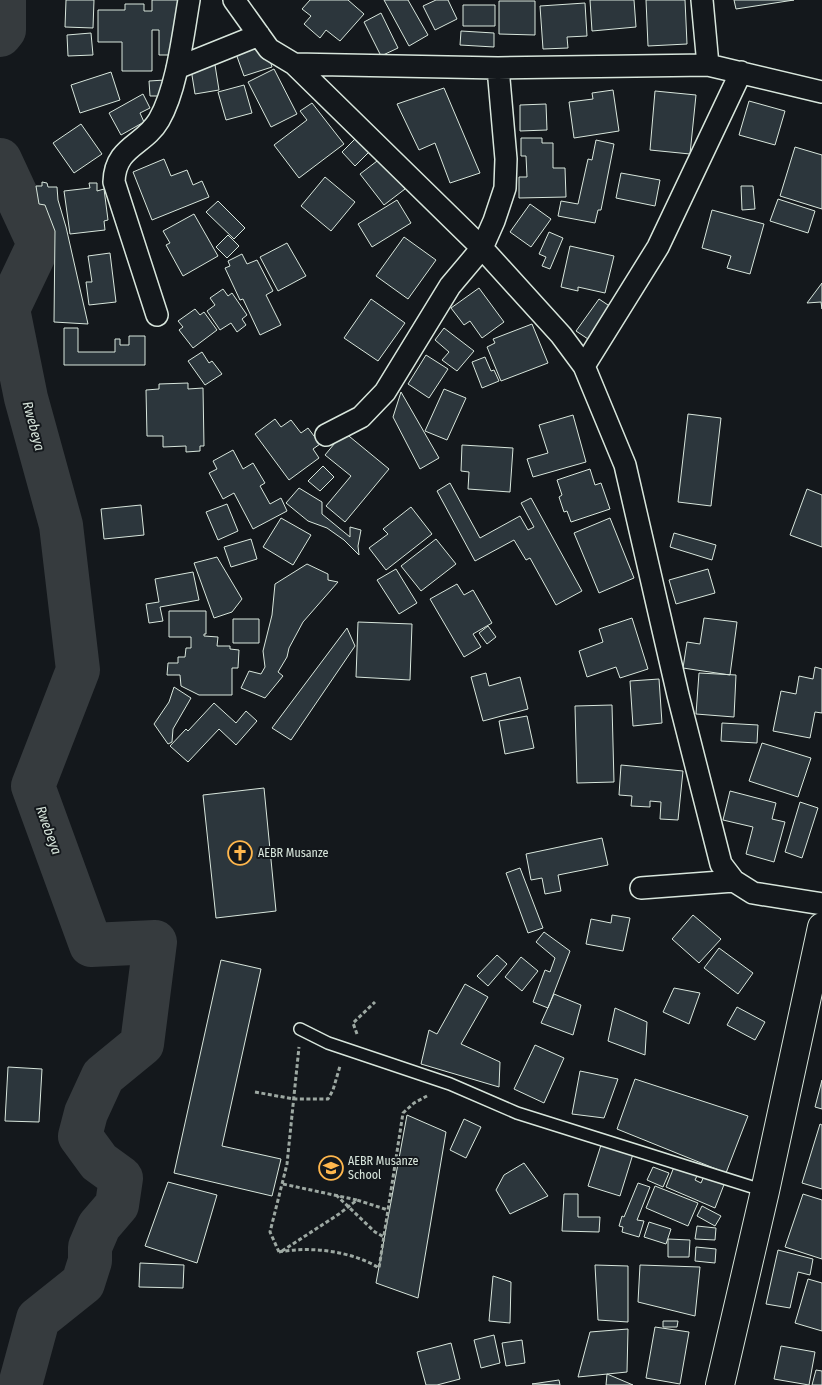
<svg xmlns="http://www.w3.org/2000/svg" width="822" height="1385" font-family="'Fira Sans Condensed',sans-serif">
  <rect width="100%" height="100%" fill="#14181c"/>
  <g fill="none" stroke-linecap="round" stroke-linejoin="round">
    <path stroke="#363b3e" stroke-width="44" d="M0 35 4 30V0
      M0 160 39 244 8 309 26 398 61 525 78 670 33 786 91 945 155 942 142 1044 103 1076 86 1113 80 1136 99 1162 121 1178 117 1205 99 1226 90 1247V1261L83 1283 38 1319 20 1385"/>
  </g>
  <path fill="#2c363c" stroke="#d8e6dc" d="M66 0H94L93 28 65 27Z
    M152 0H178V55H159V30H152V71H122V42H98V10H125V4H144V11H152Z
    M310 0H348L364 14 340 41 326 30 320 38 304 24 311 16 302 9Z
    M384 0H408L428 35 409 46Z
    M436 0H448L457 19 435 30 423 6Z
    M590 0H634L636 27 592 31Z
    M646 0H685L687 44 648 46Z
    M734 0H794L736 9Z
    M499 1H535V35L499 34Z
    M585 3 587 36 567 37 568 48 543 49 540 6Z
    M463 5H495V26H463Z
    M381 13 398 48 381 56 364 22Z
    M461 31 494 33V47L460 45Z
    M91 33 93 55 68 56 67 35Z
    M258 44 263 59 269 57 272 67 244 76 235 51Z
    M215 65 219 90 195 94 191 69Z
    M274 69 297 114 271 127 248 82Z
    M111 72 120 100 80 113 71 85Z
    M165 80V96H150L149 81Z
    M244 85 252 113 226 120 218 92Z
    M444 88 480 173 450 183 435 143 419 150 397 104Z
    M613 90 619 131 574 138 569 102 593 99 592 93Z
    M655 91 696 95 690 154 650 150Z
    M143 94 150 108 140 113 144 122 121 135 109 113Z
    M749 101 785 111 775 145 739 135Z
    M312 103 344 144 299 178 274 145 307 120 300 111Z
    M546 104 547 130 520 131V105Z
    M81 124 102 154 74 173 53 143Z
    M521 138H542V143H553V168H565L566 197 519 198V177H527L526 156H521Z
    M355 139 369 152 355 166 342 152Z
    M596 140 614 144 601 210H598L595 223 558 216 561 201 578 204 588 159 592 160Z
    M795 147 822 155V209L780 196Z
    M381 158 405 189 384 205 360 174Z
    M164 159 171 176 187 170 193 185 202 181 209 197 152 220 133 172Z
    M621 173 660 180 655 206 616 198Z
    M325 177 355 202 331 231 301 206Z
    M42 182 47 183 48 187H57L58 200 66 227 88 324 54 322 55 231 45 205 39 204 36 186H42Z
    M89 183H97V191L104 189 108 220 104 221 105 230 70 234 64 191 90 188Z
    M741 186H753L755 209 742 210Z
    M778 199 815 211 808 233 770 221Z
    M397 200 411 223 372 247 358 224Z
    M218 201 245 228 234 239 206 212Z
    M530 204 551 219 531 247 510 232Z
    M712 210 764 224 750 274 727 268 731 256 702 248Z
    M194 214 218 256 183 276 166 245 170 243 163 231Z
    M549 232 563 238 550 269 542 266 546 257 539 254Z
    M228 235 239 246 227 258 216 247Z
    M404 237 436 260 408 299 376 276Z
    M287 243 306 276 278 291 260 257Z
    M570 246 614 256 605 293 578 287V291L561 287Z
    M110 253 116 302 89 305 86 282H92L88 256Z
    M242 254 247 264 257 260 273 291 266 295 281 325 260 335 243 299 240 300 225 268 230 266 228 261Z
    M822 283V309L821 302 807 303Z
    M479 288 504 322 482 338 470 321 464 325 451 308Z
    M223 289 228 296 232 293 247 315 242 319 246 325 237 332 231 323 220 330 207 311 215 305 210 298Z
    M371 299 405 323 378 361 344 338Z
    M599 299 614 309 591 341 576 331Z
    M195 309 200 315 204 312 217 330 193 348 179 330 183 327 178 321Z
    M532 324 548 363 501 381 487 347 495 343 493 339Z
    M64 328H78V352H115V339H120V345H129V336H145V365H64Z
    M444 328 474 351 457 371 442 360 449 352 435 340Z
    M202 352 209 363 212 361 222 374 205 385 188 361Z
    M426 355 448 369 429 398 408 384Z
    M485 357 491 371 494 370 499 381 482 388 472 362Z
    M188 383V389L203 388 204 446H200V451L186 452V446L163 447V436H147L146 390 159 389V384Z
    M444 389 466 398 447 440 425 431Z
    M401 392 439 458 420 469 393 417Z
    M688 414 721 418 711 506 678 502Z
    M573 415 586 462 533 477 527 459 548 453 539 425Z
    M275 419 281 427 291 420 301 433 308 428 320 444 313 449 319 458 289 480 255 434Z
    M344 432 389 469 345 522 326 506 351 476 325 455Z
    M462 445 513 448 510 492 468 489 469 472 461 471Z
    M233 450 243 469 253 463 265 483 260 486 270 504 281 498 287 511 253 529 234 493 223 499 209 473 217 469 213 461Z
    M323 466 334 477 320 491 308 481Z
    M590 469 595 485 601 483 610 509 571 522 567 511 564 512 559 497 562 495 557 480Z
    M450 483 480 538 520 516 528 530 534 527 521 503 531 498 582 591 556 605 530 558 526 560 514 540 475 561 437 491Z
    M299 488 322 502V514L350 537V527L361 530 358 546 359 555 344 540 327 528 308 521 286 503Z
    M807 489 822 495V547L790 535Z
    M227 504 238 531 218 540 206 512Z
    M141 505 144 535 104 539 101 509Z
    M411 507 432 534 386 570 369 548 388 534 383 529Z
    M281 518 311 535 293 565 263 547Z
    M610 518 634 578 599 593 574 533Z
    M674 533 716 545 712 560 670 547Z
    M251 539 257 559 231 567 224 547Z
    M436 539 456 564 421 591 401 566Z
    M217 557 242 599 232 612 214 618 194 563Z
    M307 564 328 574V580L338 582 303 622 289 648 287 657 278 672 283 676 265 698 241 688 249 671 261 674 265 667 263 651 272 615 275 584Z
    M396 569 417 603 399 614 377 580Z
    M708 569 715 593 676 604 669 580Z
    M193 572 199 600 160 607 163 621 149 623 146 604 159 602 155 579Z
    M457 584 464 595 473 590 492 623 473 634 481 647 464 657 430 599Z
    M169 611H206V634H204V636L218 637 217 646H230V649L239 650 238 668H232V695H199L181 686 180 675H167L168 663H178V657H185L186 648H191V637H169Z
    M632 618 648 669 620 678 616 667 587 677 579 651 603 642 599 629Z
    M704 618 737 622 730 675 683 668 687 642 700 644Z
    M233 619H259V643H233Z
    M358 622 412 624 410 680 356 677Z
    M488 626 496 637 487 644 479 633Z
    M347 628 355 646 291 740 272 728Z
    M815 667 822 669V713L815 712 810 738 773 731 781 691 796 694 799 676 813 679Z
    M486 673 489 686 520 677 528 709 483 721 471 677Z
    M699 673 736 675 734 717 696 714Z
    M659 679 662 723 633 726 630 681Z
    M174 687 191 698 173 729 172 742 168 744 154 724 169 702Z
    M214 703 236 723 246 711 257 721 236 745 219 729 188 762 170 746 186 729 188 731Z
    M612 705 614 782 577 783 575 706Z
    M527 716 534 748 505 754 499 721Z
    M722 723 758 725 757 743 721 741Z
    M762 743 811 758 798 797 749 781Z
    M621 765 683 771 678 820 660 819 661 802 650 801V807L631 806 632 796 619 795Z
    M264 788 276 911 216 918 203 795Z
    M730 791 776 803 772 819 785 822 774 862 746 854 753 827 723 820Z
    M800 802 818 808 802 858 785 852Z
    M602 838 608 865 558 875 561 891 545 894 542 878 531 880 526 854Z
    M520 868 543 928 528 933 506 873Z
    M612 915 630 918 623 951 586 944 591 919 611 923Z
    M693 915 721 939 699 963 672 939Z
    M544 932 570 951 548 1008 533 1002 545 970 550 972 555 958 536 942Z
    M719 948 753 973 738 994 704 968Z
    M497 955 507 964 488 986 477 976Z
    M521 957 538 971 522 991 505 977Z
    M221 960 261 969 222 1146 281 1159 272 1196 174 1173Z
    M465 984 488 997 461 1044 500 1062 499 1087 421 1064 429 1030 437 1034Z
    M674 988 700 993 689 1024 663 1012Z
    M554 994 581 1005 573 1035 541 1023Z
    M737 1007 765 1022 755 1040 727 1025Z
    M615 1008 647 1022 645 1055 608 1041Z
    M535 1045 564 1058 544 1103 514 1089Z
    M8 1067 42 1069 39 1122 5 1121Z
    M580 1071 618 1079 604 1118 572 1114Z
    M635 1079 748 1116 726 1173 617 1129Z
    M822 1080V1109L815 1107Z
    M407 1115 446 1132 418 1298 376 1283Z
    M464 1119 481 1127 466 1158 450 1150Z
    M820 1124 822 1125V1189L802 1183Z
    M601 1145 633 1154 620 1196 588 1186Z
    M524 1163 548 1196 510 1214 496 1190 504 1175Z
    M653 1167 669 1173 663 1187 647 1180Z
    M674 1167 697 1176 695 1180 701 1183 705 1174 725 1182 715 1208 666 1187Z
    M168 1182 217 1195 197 1263 145 1246Z
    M638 1183 650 1187 637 1220 644 1221 639 1237 622 1232 623 1227 619 1226 622 1216 624 1217Z
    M655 1186 698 1203 688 1226 646 1208Z
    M564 1194H578V1217H600L599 1232 562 1231Z
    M803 1194 822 1200V1259L785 1247Z
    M702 1206 721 1216 715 1226 697 1216Z
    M649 1222 671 1229 666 1244 644 1237Z
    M697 1226 716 1228 715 1240 695 1239Z
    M668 1239 690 1240 689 1257H668Z
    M696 1247 716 1249 715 1263 695 1261Z
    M778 1250 813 1259 810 1275 798 1272 790 1308 766 1304Z
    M140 1263 184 1265 183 1288 139 1287Z
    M595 1265 628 1266V1322L598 1320Z
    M640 1265 700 1267 695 1316 638 1302Z
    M493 1276 511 1282 510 1323 489 1321Z
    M808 1279 822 1283V1331L795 1323Z
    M663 1321H678L677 1327H663Z
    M655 1327 689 1332 680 1384 646 1378Z
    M628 1329 627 1372 578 1377 590 1332Z
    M494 1335 500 1363 481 1368 474 1340Z
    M522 1340 525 1363 506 1366 502 1343Z
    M451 1343 460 1379 437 1385H426L417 1352Z
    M781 1346 815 1352 809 1385 774 1379Z
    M816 1370 822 1371V1385H812Z
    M607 1374 633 1385H606Z
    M559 1380 560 1385 532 1384Z"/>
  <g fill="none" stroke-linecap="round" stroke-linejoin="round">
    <g stroke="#d8e6dc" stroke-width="14">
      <path id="service" d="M300 1029 328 1043 450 1084 517 1113 765 1191"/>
    </g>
    <g stroke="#d8e6dc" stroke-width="24">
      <path id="minor" d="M234 0 269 49 294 64 498 68 708 65 822 92
        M702 0 708 65
        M294 64 482 248 561 335 584 366 625 465 678 695 721 864 734 881 753 893 822 904
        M177 68 259 35
        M157 315 114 182C115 146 144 146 159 120 177 89 183 35 189 0
        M584 366 658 247 741 72
        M326 435 361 417 385 392 450 286 482 248 494 221 505 188 506 159 498 68
        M641 888 734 881"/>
    </g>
    <g stroke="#d8e6dc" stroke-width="30">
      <path id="primary" d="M720 1385 765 1191 822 927"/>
    </g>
    <path stroke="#9da8a2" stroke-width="3" stroke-dasharray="4 2.5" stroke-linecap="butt" d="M357 1034 353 1023 375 1002
      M255 1092 294 1099H328L333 1090 340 1066
      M283 1184 357 1200
      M336 1195 375 1232 384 1237
      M282 1251 339 1214 357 1200 388 1210
      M279 1252C310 1246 352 1251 379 1268L403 1113 414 1103 427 1096
      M279 1252 270 1232 287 1164 299 1047"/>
    <use href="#service" stroke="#14181c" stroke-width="11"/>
    <use href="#minor" stroke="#14181c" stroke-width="21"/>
    <use href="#primary" stroke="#14181c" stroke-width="28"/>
  </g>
  <defs>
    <g id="church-ring" transform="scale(1.25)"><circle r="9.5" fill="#14181c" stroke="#ffb74d" stroke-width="1.5"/><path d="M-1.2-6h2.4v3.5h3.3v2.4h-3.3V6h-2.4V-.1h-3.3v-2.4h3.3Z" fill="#ffb74d"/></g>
    <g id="school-ring" transform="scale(1.25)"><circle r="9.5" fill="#14181c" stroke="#ffb74d" stroke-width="1.5"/><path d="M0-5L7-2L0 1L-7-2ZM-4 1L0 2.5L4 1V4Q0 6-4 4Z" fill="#ffb74d"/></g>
  </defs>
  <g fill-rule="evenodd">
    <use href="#church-ring" x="240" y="853"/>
    <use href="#school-ring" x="331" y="1168"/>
  </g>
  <g text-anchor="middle" stroke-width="4" stroke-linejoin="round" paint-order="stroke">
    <g font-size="12" fill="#d8e6dc" stroke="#14181c" text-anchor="start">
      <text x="258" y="857">AEBR Musanze</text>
      <text x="348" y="1165">AEBR Musanze<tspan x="348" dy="14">School</tspan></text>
    </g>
    <g font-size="14" font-style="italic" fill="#d8e6dc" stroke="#14181c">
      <text transform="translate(34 426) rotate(75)" y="5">Rwebeya</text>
      <text transform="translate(49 830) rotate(70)" y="5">Rwebeya</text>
    </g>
  </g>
</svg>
